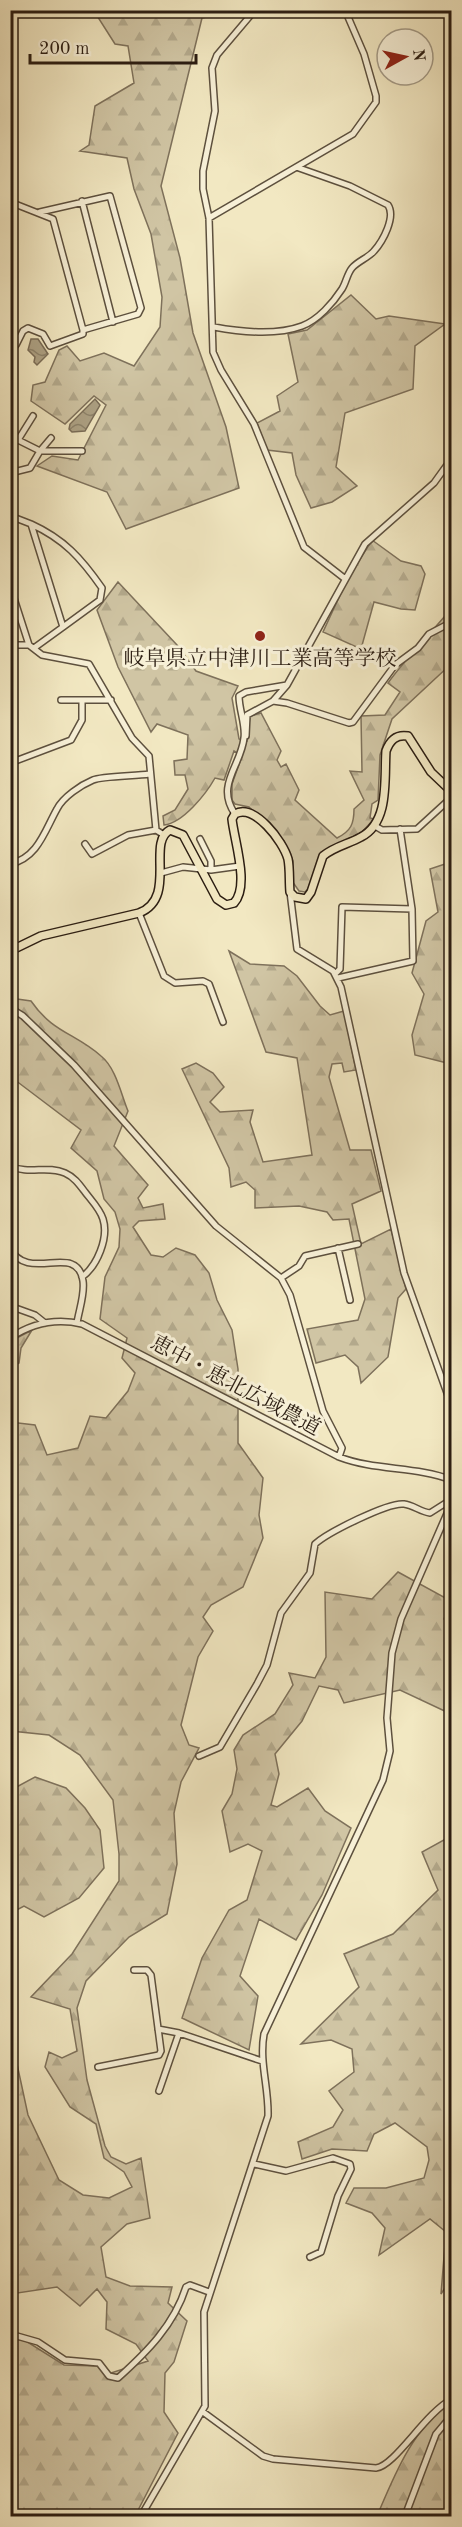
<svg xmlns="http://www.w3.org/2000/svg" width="462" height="2527" font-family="'Old Standard TT','Noto Serif JP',serif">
  <defs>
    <pattern id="forest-firs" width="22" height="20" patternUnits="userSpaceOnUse" patternTransform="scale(1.5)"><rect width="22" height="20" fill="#d0c5a4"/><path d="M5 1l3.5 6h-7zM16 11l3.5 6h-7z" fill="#b3a98c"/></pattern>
    <pattern id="water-waves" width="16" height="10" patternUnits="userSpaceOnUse" patternTransform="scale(1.5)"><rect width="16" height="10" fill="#aea386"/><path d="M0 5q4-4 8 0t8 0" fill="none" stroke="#8e846c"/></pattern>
  </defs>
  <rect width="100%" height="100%" fill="#f2e8c2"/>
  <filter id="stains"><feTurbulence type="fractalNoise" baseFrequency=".00333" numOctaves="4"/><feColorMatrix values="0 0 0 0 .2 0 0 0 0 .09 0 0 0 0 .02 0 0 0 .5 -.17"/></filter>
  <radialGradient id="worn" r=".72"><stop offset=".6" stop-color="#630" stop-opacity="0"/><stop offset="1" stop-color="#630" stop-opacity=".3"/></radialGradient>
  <path fill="url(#forest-firs)" stroke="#7e715b" stroke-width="1.5" d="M94 11H236L202 18 161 186 180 258 193 333 226 427 239 488 126 529 107 492 37 466 52 456 78 460 106 405 94 396 65 424 31 401 33 385 45 382 59 350 67 346 80 361 104 353 134 366 160 327 162 297 151 234 134 189 127 158 80 151 89 145 95 106 134 83 128 46 115 44Z
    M351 295 376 319 389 316 445 324 415 346 413 389 345 413 336 467 357 486 332 502 311 508 296 475 292 453 267 450 257 423 280 411 277 396 298 382 288 334 307 330Z
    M372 540 401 561 421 566 425 574 415 610 401 609 374 602 361 649 323 632 347 580Z
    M118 582 177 645 196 671 238 686 232 698 239 739 247 741 250 716 261 713 281 751 277 760 281 767 286 764 299 790 295 800 337 838C351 831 354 824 354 809L364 800 350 771 362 772 361 716 385 715 400 692 388 683C407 657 430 634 451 609V664L392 719 380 755 378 800 372 804 370 818 374 819 361 833 321 852 308 889 305 892 299 891 292 881 293 861 284 841 249 807 235 804 232 800V784L242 756 234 751 224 780 215 778C206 794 183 823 164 825L163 816 175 810 188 789 185 775H175L174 761 187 759 188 735 157 724 151 732 118 667 97 610Z
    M451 841V1064L415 1055 412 1035 424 994 412 973 426 921 438 912 430 869 451 862 446 842Z
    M229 951 250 964 284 966 297 976 320 1006 330 1015 344 1011 356 1070 344 1072 342 1063 332 1064 329 1077 350 1150H371L381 1191 352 1204 361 1244 391 1229 406 1289 398 1298 388 1357 361 1383 358 1367 345 1355 316 1363 307 1329 358 1320 365 1299 349 1219 333 1220 327 1212 299 1206 255 1208V1190L246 1182 231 1187 229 1168 182 1069 196 1063 213 1073 224 1087 210 1102 220 1112 253 1110 250 1122 263 1162 312 1155 297 1058 266 1052Z
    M17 999 31 1001C53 1033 75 1033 101 1056 116 1068 121 1094 128 1111L114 1146 148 1185 138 1198 143 1208 163 1204 165 1219 139 1221 133 1227 151 1255 163 1257 176 1248 195 1255 209 1273 217 1300 232 1330 238 1369V1443L263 1478 259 1515 263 1538 243 1587 211 1605 203 1617 213 1631 198 1657 181 1725 189 1745 199 1748 181 1782 174 1813 177 1864 167 1914 129 1937 86 1981 77 2008 87 2080 105 2146 111 2157 126 2164 141 2158 150 2218 127 2224 101 2247 106 2277 130 2286 172 2287 168 2303 187 2321 174 2362 165 2373 164 2412 178 2433 135 2516H11V2426L16 2413 11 2396V2338L26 2341 64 2365 98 2366 108 2374 148 2361 136 2344 106 2329 107 2302 97 2289 80 2306 57 2287 11 2294 10 1957 17 1954V2064L28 2115 59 2180 83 2195 109 2198 132 2187 124 2172 104 2158 96 2124 70 2107 45 2067 49 2052 62 2058 77 2051 70 2009 31 1997 72 1954 119 1881V1854L113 1800 80 1755 49 1735 11 1731 10 1422 35 1425 47 1455 78 1448 90 1416 106 1418 128 1391 135 1373 122 1358 127 1338 100 1319 105 1277 119 1247 120 1229 115 1212 104 1199 97 1171 71 1148 81 1130 11 1077V1004Z
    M32 1330 21 1348 19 1363 11 1368V1341Z
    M398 1572 451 1601 444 1619 451 1623V1714L400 1690 344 1703 338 1690 319 1686 302 1721 275 1754 279 1774 271 1805 277 1807 308 1788 325 1811 351 1828 322 1895 296 1940 259 1919 240 1976 258 1996 249 2050 182 2018 202 1958 229 1910 247 1900 262 1851 248 1844 230 1852 222 1811 232 1794 237 1769 234 1750 243 1735 275 1714 293 1685 289 1673 315 1678 326 1657 325 1592 372 1599Z
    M35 1777 66 1788 85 1808 100 1830 104 1868 79 1898 44 1917 24 1906 11 1913V1790Z
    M451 1836 452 2277 441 2294 446 2232 430 2219 379 2255 385 2228 372 2213 346 2203 354 2188H386L424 2178 429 2160 427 2147 395 2123 374 2134 367 2151 332 2149 302 2159 298 2142 333 2127 343 2110 329 2091 354 2072 352 2049 331 2040 301 2044 359 1987 344 1954 393 1934 438 1890 422 1852Z
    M451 2403V2516H377C394 2476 413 2427 451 2403Z"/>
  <path fill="url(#water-waves)" stroke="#7a6d58" stroke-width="1.5" d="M31 339H38L48 354 37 365 34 362 35 357 28 350Z
    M95 399 100 405 85 431 72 432 69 429 70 424Z"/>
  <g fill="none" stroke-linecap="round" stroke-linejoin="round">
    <g stroke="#5d503e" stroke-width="8">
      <path id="minor" d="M255 10 217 55 212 68 215 111 203 171V189L209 218 213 352 221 370 254 424 304 547 344 578
        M82 201 113 322
        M10 202 53 219 83 330 138 314 141 308 110 196 40 212
        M209 218 353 134 376 102V96L364 54 345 10
        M214 327C241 332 275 336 302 326 318 320 333 303 342 289 346 283 347 274 352 268 358 261 368 258 374 251 383 241 396 217 388 205L350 186 299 168
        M10 342 16 345 23 331 28 328 43 334 50 346 83 334V330
        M51 438 40 451H82
        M18 440 33 416
        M10 445 18 440 40 451 30 468 10 473
        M10 519 13 517 31 524 63 627 34 648
        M31 524C64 539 81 558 102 588L100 600 63 627
        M10 586 29 645 42 655 89 664 132 738 149 756 156 830 164 835
        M10 645H29
        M61 700H111
        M273 701 287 703 349 723 353 722 395 665 418 648 429 634 452 622
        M246 736 247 715 273 701 287 685
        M10 743H11
        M10 763 71 740 82 720V701
        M235 814C215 785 241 766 244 738 246 725 239 710 239 696L246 692 287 685 365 544 434 483 452 458
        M375 826 382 830 417 829 452 797
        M200 839 211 861V870
        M85 844 92 854 128 835 156 830
        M10 864C38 858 45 830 57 809 63 797 81 785 93 780 102 776 137 776 149 774
        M161 873 183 867 211 870 240 866
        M290 892 297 949 333 971 341 987 404 1273 452 1407
        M139 913 164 976 175 983 203 981 209 984 223 1022
        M335 974 340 969 342 907 412 909 400 829
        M338 978 413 961 412 909
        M10 1008 23 1016 74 1065 216 1226 281 1278 290 1295 323 1411 342 1448 339 1457
        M10 1166C29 1175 47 1165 65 1173 74 1177 79 1184 85 1192 91 1200 100 1209 103 1219 109 1238 97 1266 82 1277
        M10 1248C28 1284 77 1241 83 1281 85 1294 79 1310 77 1323
        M338 1248 350 1300
        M281 1278 299 1266 305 1256 358 1244
        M10 1306 35 1315 45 1323
        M10 1338C32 1323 56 1318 82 1324L339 1457C376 1471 415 1466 452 1480
        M199 1756 220 1747 257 1684 267 1665 281 1613 310 1573 315 1544C327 1533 388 1502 404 1504 413 1505 421 1512 430 1513L452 1499
        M158 2029 179 2033 262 2061
        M98 2067 159 2055 161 2051 151 1975 147 1970H134
        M159 2091 179 2033
        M254 2164 286 2171 333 2158 350 2164 351 2169 338 2196 321 2252 310 2257
        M10 2334 38 2342 65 2360 99 2363 109 2376 118 2378C147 2352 174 2325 186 2287L190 2285 209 2292
        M203 2412 263 2456 273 2459 376 2468C395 2466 425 2413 452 2399
        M141 2516 205 2406 204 2312 268 2116C269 2088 259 2062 264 2034L383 1780 390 1751 387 1718 392 1653 401 1619 452 1502
        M405 2516 436 2434 452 2415"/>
    </g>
    <g stroke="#2b1d12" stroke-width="10">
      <path id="major" d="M10 951 41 936 139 913C178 898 146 842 170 830L183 835 217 899 226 905 234 903C250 886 234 840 232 819L235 814C254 803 283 841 288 859 290 869 289 881 290 892L295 897 306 899 311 892 323 856C335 846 349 844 361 837 390 822 384 779 386 751 390 740 396 734 408 736L431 772 452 792"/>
    </g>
    <use href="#minor" stroke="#f7f0d7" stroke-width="5"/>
    <use href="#major" stroke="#f2e8c2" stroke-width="7"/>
  </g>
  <circle fill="#8f2418" stroke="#f7f0d7" stroke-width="2" cx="260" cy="636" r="6"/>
  <g text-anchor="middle" stroke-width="6" stroke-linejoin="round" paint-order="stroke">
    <g font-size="21" fill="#2b1d12" stroke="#f7f0d7">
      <text x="260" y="665">岐阜県立中津川工業高等学校</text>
    </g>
    <g font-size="21" fill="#2b1d12" stroke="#f7f0d7">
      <text transform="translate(236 1385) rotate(28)" y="7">恵中・恵北広域農道</text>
    </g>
  </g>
  <rect width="462" height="2527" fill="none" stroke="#f2e8c2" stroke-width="36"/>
  <rect x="12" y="12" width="438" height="2503" fill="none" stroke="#2b1d12" stroke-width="3"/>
  <rect x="18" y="18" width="426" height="2491" fill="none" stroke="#2b1d12" stroke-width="1.5"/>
  <g transform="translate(405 57) rotate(82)"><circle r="28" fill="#f7f0d7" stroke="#a59c88" stroke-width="1.5"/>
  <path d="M0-4.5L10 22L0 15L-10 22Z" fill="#8f2418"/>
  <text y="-9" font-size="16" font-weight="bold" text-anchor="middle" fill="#2b1d12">N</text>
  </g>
  <path d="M30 54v9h166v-9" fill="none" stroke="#2b1d12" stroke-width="3"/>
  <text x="39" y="54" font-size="18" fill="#2b1d12" stroke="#f7f0d7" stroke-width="4.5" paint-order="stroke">200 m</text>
  <rect width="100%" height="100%" filter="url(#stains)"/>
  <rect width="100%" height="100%" fill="url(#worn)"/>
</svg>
